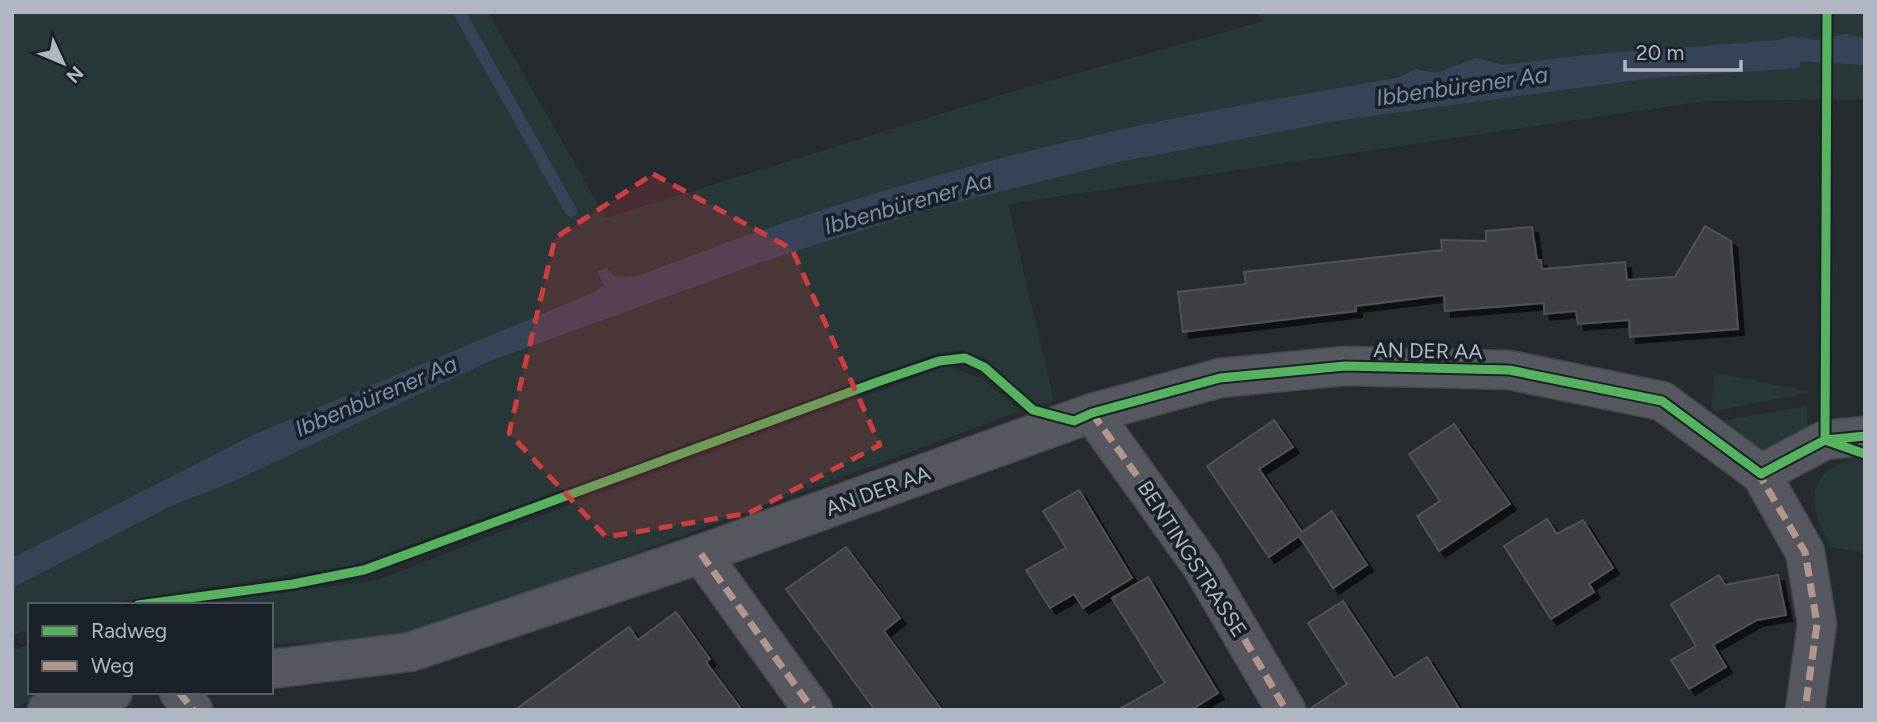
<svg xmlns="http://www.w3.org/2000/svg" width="1877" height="722" font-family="Figtree,sans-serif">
  <defs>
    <filter id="shadow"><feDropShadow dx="6" dy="6" stdDeviation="0" flood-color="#0009"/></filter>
  </defs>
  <rect width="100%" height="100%" fill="#262b30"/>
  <path fill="#283738" d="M12 12H488L606 218 1024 88 1264 21 1254 12H1865V99L1705 101 1008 204 1054 401 1038 406 985 358 962 350 934 354 354 565 95 605H30V629L12 636Z
    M947 366 981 378 1021 411 401 639 271 644V605H192L378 580 579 501Z
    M1715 373 1811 392 1716 411 1711 406Z
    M1807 406V434C1757 456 1762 454 1721 421Z
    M1862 456 1865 458V553L1831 547C1806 503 1804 470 1862 456Z
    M30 643V692H43L12 710V652Z"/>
  <path fill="#374458" d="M1845 34 1865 38V65L1800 61 1799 68 1652 78 1342 120 1118 162 924 211 771 259 490 361 230 483 173 505 12 588V558L255 434 592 293 604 285 597 271 606 268 615 277 639 276C814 206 997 154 1181 117 1254 102 1327 91 1400 77L1416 69 1436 73 1476 58 1503 65 1586 55 1778 40 1792 36 1817 40Z"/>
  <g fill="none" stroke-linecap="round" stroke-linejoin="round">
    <path stroke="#374458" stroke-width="12" d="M459 12 571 211"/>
  </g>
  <path fill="#3d4145" stroke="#4e5258" stroke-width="2" filter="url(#shadow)" d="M1705 226 1731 241 1738 329 1630 337 1629 320 1578 324 1576 311 1544 314V303L1445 311 1444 295 1356 306V311L1183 332 1178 292 1246 284 1244 272 1442 250 1441 240 1486 241V231L1532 227 1537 260H1541L1542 269 1625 262 1627 280 1675 277Z
    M1274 420 1293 447 1259 469 1302 532 1332 511 1367 565 1333 588 1299 536 1269 557 1207 466Z
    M1454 424 1510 504 1439 551 1417 516 1440 501 1409 454Z
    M1079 490 1132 578 1083 608 1074 594 1050 608 1026 570 1066 548 1043 511Z
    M1547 519 1557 534 1583 520 1613 568 1589 584 1594 592 1551 619 1504 546Z
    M846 547 900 618 884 631 942 710H875L786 589Z
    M1719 575 1725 585 1778 575 1786 615 1757 620 1713 645 1726 667 1689 689 1671 660 1696 646 1671 604Z
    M1148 577 1218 693 1191 710H1118L1165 683 1112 598Z
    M1343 601 1394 678 1427 657 1460 710H1308L1347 684 1308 623Z
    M676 612 710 659 706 662 742 710H515L629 627 638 640Z"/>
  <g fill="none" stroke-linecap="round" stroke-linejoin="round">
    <g stroke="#44474b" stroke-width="41">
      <path id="street" d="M1092 413 1201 565 1286 710
        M1761 474 1825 440 1865 436
        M701 554 813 710
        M271 669 410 652 701 554 1092 413 1220 378 1345 366 1509 370 1662 401 1761 474 1805 552 1817 624 1805 710
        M179 692 193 710
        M47 710 62 702 113 692"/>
    </g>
    <use href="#street" stroke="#55595f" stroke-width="38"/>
    <path stroke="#b2968c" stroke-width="7" stroke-dasharray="14 7" stroke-linecap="butt" d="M1092 413 1201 565 1286 710
      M1757 471 1805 552 1817 624 1805 710
      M701 554 813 710
      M179 692 193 710"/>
    <g stroke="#1b2129" stroke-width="13">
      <path id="cycleway" d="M1827 12 1825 440 1865 454
        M138 605 293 584 364 570 880 381 939 361 965 358 984 367 1033 410 1074 421 1092 413 1220 378 1345 366 1509 370 1662 401 1761 474 1825 440 1865 436"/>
    </g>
    <use href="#cycleway" stroke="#56b35d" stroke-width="9"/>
  </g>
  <path fill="#d03d3f" fill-opacity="0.2" stroke="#d03d3f" stroke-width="5" stroke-dasharray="14 9" stroke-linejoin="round" d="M653 174 792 249 880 445 749 513 606 537 509 433 555 238Z"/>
  <g text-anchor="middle" stroke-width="7" stroke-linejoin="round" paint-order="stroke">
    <g font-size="21" fill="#b0b7c2" stroke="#1b2129">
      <text transform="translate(1428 351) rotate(1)" y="7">AN DER AA</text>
      <text transform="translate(878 491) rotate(-20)" y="7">AN DER AA</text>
      <text transform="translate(1192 559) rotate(57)" y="7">BENTINGSTRASSE</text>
    </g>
    <g font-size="23" font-style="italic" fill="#7c8ea7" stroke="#1b2129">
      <text transform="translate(1462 86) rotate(-8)" y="8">Ibbenbürener Aa</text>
      <text transform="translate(908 203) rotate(-16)" y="8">Ibbenbürener Aa</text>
      <text transform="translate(376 396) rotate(-23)" y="8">Ibbenbürener Aa</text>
    </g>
  </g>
  <rect width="1877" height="722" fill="none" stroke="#b0b7c2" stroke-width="28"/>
  <rect x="28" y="603" width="245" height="91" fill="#1b2129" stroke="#575d66" stroke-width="2"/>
  <rect x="42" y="626" width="35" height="10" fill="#56b35d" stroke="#575d66" stroke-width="2"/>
  <text x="91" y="638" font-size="21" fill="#b0b7c2">Radweg</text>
  <rect x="42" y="661" width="35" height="10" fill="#b2968c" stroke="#575d66" stroke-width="2"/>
  <text x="91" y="673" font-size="21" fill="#b0b7c2">Weg</text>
  <g transform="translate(63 63) rotate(134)" stroke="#1b2129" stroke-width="5" paint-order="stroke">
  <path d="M0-5L12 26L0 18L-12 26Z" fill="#b0b7c2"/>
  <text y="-10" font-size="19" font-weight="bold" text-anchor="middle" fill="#b0b7c2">N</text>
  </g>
  <path d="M1625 60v10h116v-10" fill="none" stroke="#b0b7c2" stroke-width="3.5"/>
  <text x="1636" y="60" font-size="21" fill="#b0b7c2" stroke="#1b2129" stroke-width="5" paint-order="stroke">20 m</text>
</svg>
